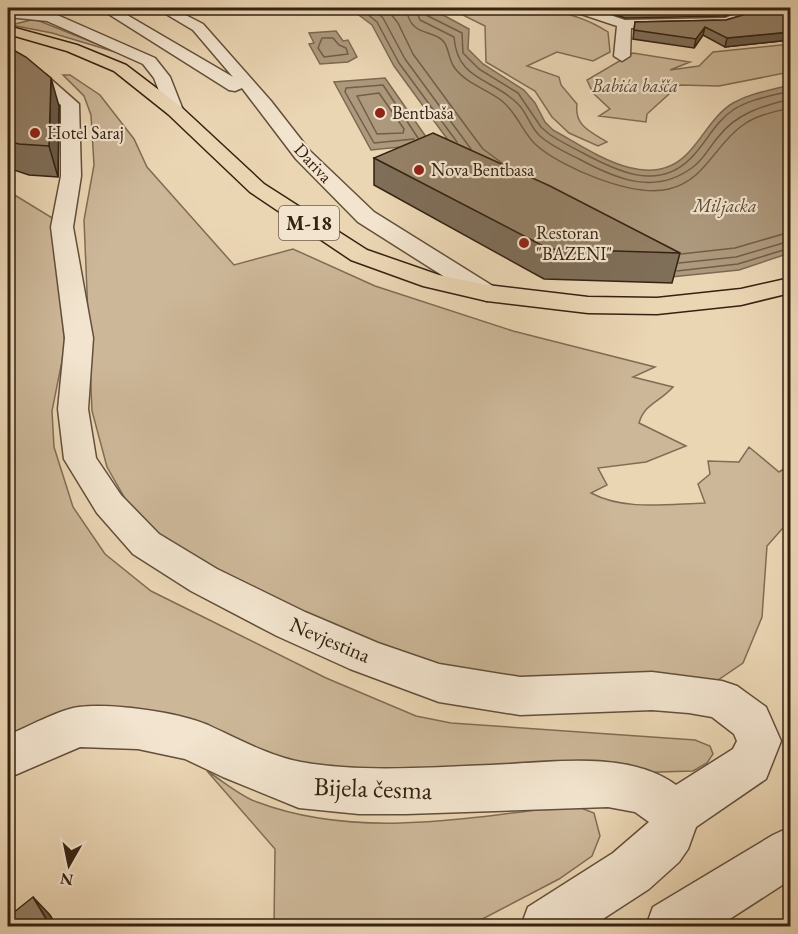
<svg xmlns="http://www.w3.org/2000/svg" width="798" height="934" font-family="'EB Garamond',serif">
  <rect width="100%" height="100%" fill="#ebd6b4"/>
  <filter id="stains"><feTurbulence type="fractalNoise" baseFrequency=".00333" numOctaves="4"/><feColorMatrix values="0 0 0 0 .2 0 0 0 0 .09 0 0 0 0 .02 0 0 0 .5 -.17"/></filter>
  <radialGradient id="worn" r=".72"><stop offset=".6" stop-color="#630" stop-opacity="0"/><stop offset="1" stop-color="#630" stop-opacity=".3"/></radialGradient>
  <path fill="#ccb798" stroke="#806c54" stroke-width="1.5" d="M441 8C497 7 560 0 608 32L610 52 593 61 557 52 527 66 559 77 561 85 577 104C574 126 591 132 607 142L598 146 569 133 552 117 535 91 486 62 485 26 453 10Z
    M31 20H37L122 54 52 33 11 25Z
    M790 44V72L719 86 679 85 647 114 646 122 599 116 610 109 593 93 587 80 633 53 690 62 670 70 699 66 713 52Z
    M63 75H70L100 95 134 139 147 167 234 265 293 249 375 286 513 331 655 367 633 377 673 387C660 402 645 403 639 423L686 446 646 462 598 468 607 485 591 493C625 511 667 504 705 503L698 484 710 474 708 461 739 462 749 447 779 472 790 465V520L767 546 762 617 743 663 715 682 604 686 445 672 301 617 160 537 135 516 107 467 92 411 84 220 94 165 91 115 84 96Z
    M8 191 59 222 51 225 55 239 65 346 52 411 54 447 73 507 105 554 151 591 326 678 416 716 451 723 695 740 710 746 713 754 707 763 693 771 360 781 75 718 8 747Z
    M207 771C223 781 240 796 257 802 355 839 464 819 565 806L581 808 594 813 600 836 592 856 559 879 469 926H274L275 849Z"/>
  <path fill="#ad997d" stroke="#7d6952" stroke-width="1.5" d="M344 8H422L445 16 469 29 468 49 483 64 524 90 535 103 545 122 553 130C590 150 648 194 687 154 703 138 713 115 733 103 751 93 771 90 790 85V253L739 270 671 277 453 147 394 66 372 25 356 13Z
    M336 31 343 41 348 40 357 57 348 62 320 64 309 44 314 43 309 33Z
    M385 78 431 144 371 150 334 82Z"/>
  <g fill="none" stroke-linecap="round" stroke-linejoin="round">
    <path stroke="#715e47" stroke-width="1.5" d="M360 8 377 22 399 63 457 142
      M373 8 383 18 405 59 471 149
      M386 8 398 23 413 54 471 133 483 149 502 163
      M406 8C411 39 433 28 444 42 449 49 449 60 454 67 466 84 487 89 502 101 517 113 522 131 535 144 561 168 634 198 669 189 706 180 715 144 743 125 757 115 774 112 790 108
      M415 8 420 20 454 37C457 82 494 78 519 105 528 115 530 127 540 136 551 146 565 152 579 159 616 179 655 196 693 167 704 159 710 146 719 136 737 113 763 106 790 99
      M423 8 426 15 462 33 463 53 479 69 518 93 541 127 549 134C559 141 570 146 581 152 616 171 658 192 691 158 706 143 715 122 733 110 750 99 771 96 790 91
      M322 38H333L339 45 346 48 348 54 324 57 318 48Z
      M379 93 404 129 403 133 377 134 357 96Z
      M414 139 374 143 345 92 346 88 383 85 418 138
      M681 254 735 248 790 232
      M679 263 736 257 790 241
      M677 271 738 264 790 248"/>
    <g stroke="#624f3a" stroke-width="3">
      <path id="minor" d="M99 8H115L233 77 193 30 156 8H172L203 24 271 101 310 151 374 212 496 288 500 293 496 298 487 301 478 298 358 222 296 159 242 88 235 91 229 90Z
        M570 8H589L625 20 725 18 752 8H769C744 35 666 27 631 28L630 56 622 61 614 56 617 26 572 11Z
        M8 9 55 14 155 58 170 77 183 110 180 114H168L154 78 143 64 47 21 8 17Z
        M8 54 46 75 79 104 81 176 73 227 93 338 88 409 96 458 121 495 159 534 217 569 305 612 378 643 439 664 520 677 652 672 722 681 737 686 766 707 781 741 766 779 696 827 688 849 679 862 649 889 592 926H521L528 907 613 853 649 822 635 812 608 807 406 814H359L299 808 223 777 185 759 138 749 80 747 8 778V735C26 728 60 709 79 707 112 703 178 712 208 725 236 738 271 757 301 762 363 773 428 767 491 765 549 763 627 749 676 785L733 749 737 741 734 734 712 717 689 713 652 710 520 715 439 702 350 669 277 636 191 591 133 554 97 513 64 459 58 409 65 338 51 227 61 176V105L35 82 8 65Z
        M790 827V880L719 926H646L653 907 773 835Z"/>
    </g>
    <g stroke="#352211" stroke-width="3">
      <path id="major" d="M8 26 77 45 126 65 180 106 264 184 367 250 439 275 487 285 588 297 657 298 741 289 790 278V293L741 305 657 314 588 313 487 301 423 286 351 260 250 192 168 114 114 71 67 51 8 34Z"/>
    </g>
    <use href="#minor" fill="#f2e4ce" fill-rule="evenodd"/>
    <use href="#major" fill="#ebd6b4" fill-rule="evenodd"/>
  </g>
  <path fill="#7f6e58" stroke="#352211" stroke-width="1.5" d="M595 8H747L725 16 625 18Z
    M790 8V40L725 47 703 35 694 48 633 39 635 22 726 20 760 10Z
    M8 47 59 106 58 177 29 175 8 168Z
    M374 158 680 253 672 283 544 279 374 185Z"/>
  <path fill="#685a47" stroke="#352211" stroke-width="1.5" d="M727 8H747L725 16Z
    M705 27 703 35 694 48 696 39Z
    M790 32V40L725 47 727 38Z
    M51 78 59 106 58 177 49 146Z
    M33 897 50 915 57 927H51Z"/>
  <path fill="#948066" stroke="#352211" stroke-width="1.5" d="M621 8H724L627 9Z
    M764 8H790V32L727 38 705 27 696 39 634 30 635 22 726 20 760 10Z
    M8 47 26 57 51 78 49 146 19 144 8 141Z
    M433 133 550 186 680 253 549 249 374 158Z
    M33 897 51 927H8V917Z"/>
  <g fill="#8f2418" stroke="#f2e4ce" stroke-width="2">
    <circle cx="380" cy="113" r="6"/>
    <circle cx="35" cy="133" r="6"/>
    <circle cx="419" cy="170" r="6"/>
    <circle cx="524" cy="243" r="6"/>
  </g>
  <g text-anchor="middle" stroke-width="4.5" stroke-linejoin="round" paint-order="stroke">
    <g font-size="18" font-style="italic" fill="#5b4733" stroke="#f2e4ce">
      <text x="635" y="92">Babića bašča</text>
    </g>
    <g font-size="18" fill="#352211" stroke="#f2e4ce" text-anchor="start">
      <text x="392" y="119">Bentbaša</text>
      <text x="47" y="139">Hotel Saraj</text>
      <text x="431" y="176">Nova Bentbasa</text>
      <text x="536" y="239">Restoran<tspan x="536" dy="21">"BAZENI"</tspan></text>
    </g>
    <g font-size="18" fill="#352211" stroke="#f2e4ce">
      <text transform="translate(313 163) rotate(47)" y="6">Dariva</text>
    </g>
    <g font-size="18" font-style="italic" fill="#5f4c37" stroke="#f2e4ce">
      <text x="725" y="212">Miljacka</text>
    </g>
    <rect fill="#f2e4ce" stroke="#6e5c4a" stroke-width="1.5" x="279" y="206" width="60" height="34" rx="4.5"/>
    <g font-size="20" font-weight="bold" fill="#352211">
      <text x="309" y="230">M-18</text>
    </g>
    <g font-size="21" fill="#352211" stroke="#f2e4ce">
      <text transform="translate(330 640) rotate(23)" y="7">Nevjestina</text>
    </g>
    <g font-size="26" fill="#352211" stroke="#f2e4ce">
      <text transform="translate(373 788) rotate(2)" y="9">Bijela česma</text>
    </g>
  </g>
  <rect width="798" height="934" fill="none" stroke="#ebd6b4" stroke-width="30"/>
  <rect x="9" y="9" width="780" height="916" fill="none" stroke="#352211" stroke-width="3"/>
  <rect x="15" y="15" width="768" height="904" fill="none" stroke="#352211" stroke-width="1.5"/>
  <g transform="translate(69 865) rotate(189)" stroke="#f2e4ce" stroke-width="4.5" paint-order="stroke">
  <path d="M0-4.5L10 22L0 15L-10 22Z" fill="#352211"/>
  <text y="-9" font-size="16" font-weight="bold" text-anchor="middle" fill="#352211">N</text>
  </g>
  <rect width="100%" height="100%" filter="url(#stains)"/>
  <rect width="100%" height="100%" fill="url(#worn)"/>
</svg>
